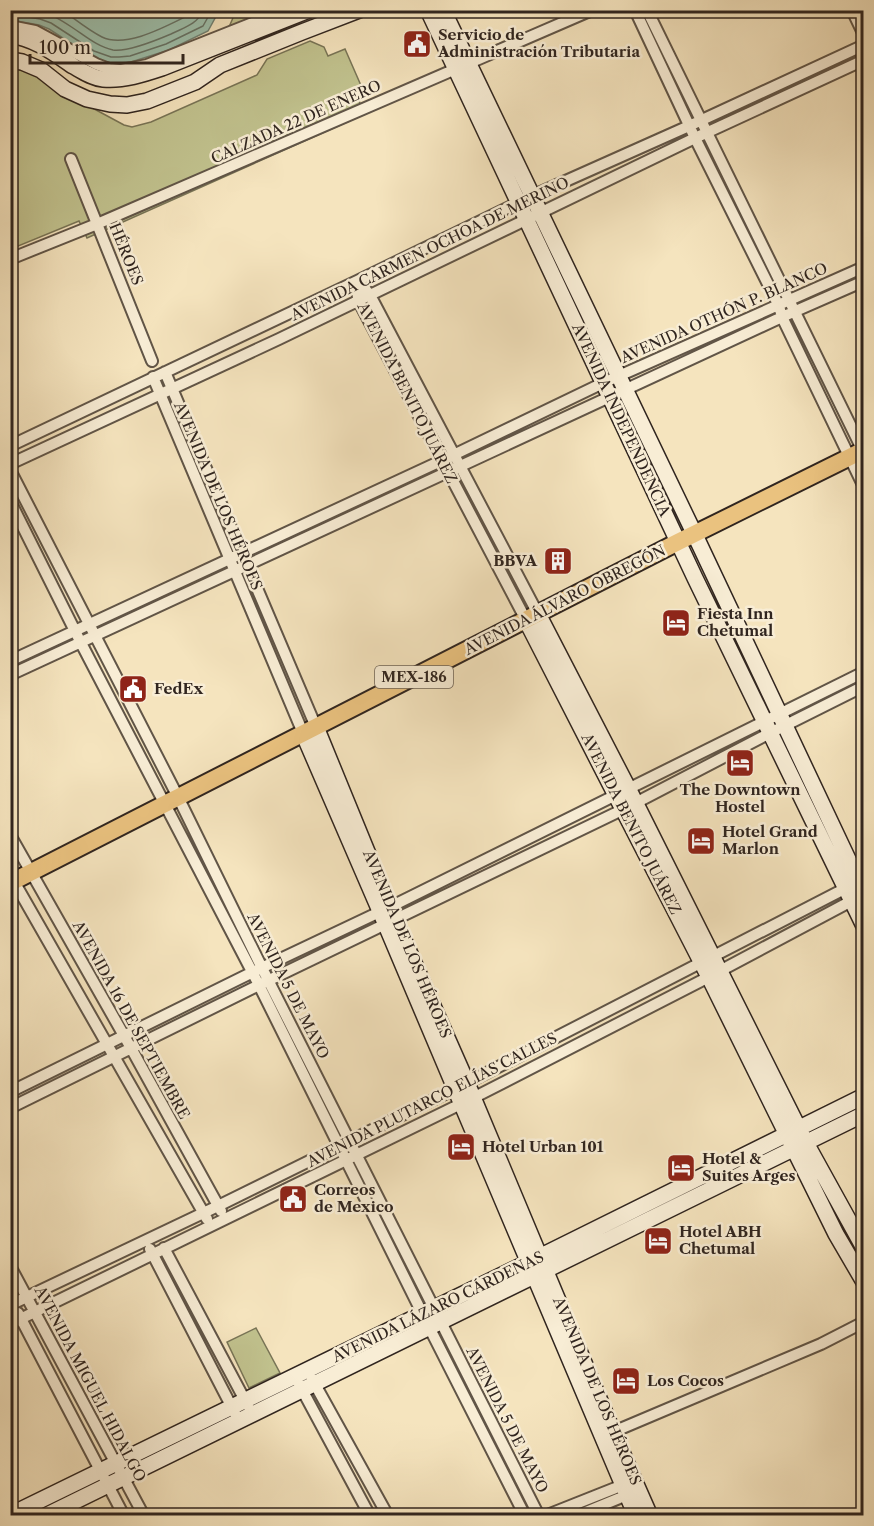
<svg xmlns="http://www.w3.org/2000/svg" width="874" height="1526" font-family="'Libre Caslon Text',serif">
  <rect width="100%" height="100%" fill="#f5e4be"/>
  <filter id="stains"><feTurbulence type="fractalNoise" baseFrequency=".00333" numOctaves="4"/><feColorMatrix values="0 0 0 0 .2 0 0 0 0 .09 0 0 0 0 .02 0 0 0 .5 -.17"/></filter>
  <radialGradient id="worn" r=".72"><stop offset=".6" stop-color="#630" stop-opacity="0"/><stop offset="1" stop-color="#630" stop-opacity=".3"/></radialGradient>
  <path fill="#c1c28e" stroke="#787456" stroke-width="1.5" d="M236 11H269L229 27Z
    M310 41 324 47 328 56 345 49 366 97 359 101 365 114 87 238 79 221 11 249V66L29 71 59 90 124 125 132 127 151 122 257 75 267 59Z
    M256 1328 280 1373 249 1388 227 1342Z"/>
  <path fill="#9dbfab" stroke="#718173" stroke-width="1.5" d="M10 11H219L208 31 169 50 131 62 119 63H110L92 57 49 29 39 25 11 20Z"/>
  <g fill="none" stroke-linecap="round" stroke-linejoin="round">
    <path stroke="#667265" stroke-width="1.5" d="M36 10C50 13 61 20 73 28 85 36 98 47 113 50 128 52 157 40 171 34 185 27 196 25 204 10
      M62 10C75 19 88 30 102 37 127 49 168 25 191 14L193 10
      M10 14 40 19 51 23 94 51 111 57H119L130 56 166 44 203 26 212 10"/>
    <g stroke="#615547" stroke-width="14">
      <path id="street" d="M635 10 695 138 779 306 782 317 864 487
        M647 10 864 453
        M852 10 864 35
        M10 26 35 31 96 64 109 69 121 70 147 65 278 13
        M71 159 152 361
        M10 259 97 224 592 10
        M357 281 358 300 526 620
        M366 290 370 295 538 614
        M165 372 316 727
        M153 377 303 733
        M10 446 357 281 532 196 689 126 864 45
        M10 464 279 339 695 138 864 60
        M10 470 178 797 262 968 539 1516
        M10 501 81 643 259 985 429 1327 525 1516
        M10 661 443 460 603 383 864 267
        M10 675 782 317 864 281
        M10 835 131 1048 221 1211
        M12 878 207 1219
        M10 1092 253 972 390 907 864 672
        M10 1108 259 985 624 809 770 733 864 686
        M164 1248 248 1406
        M150 1249 239 1421
        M10 1266 144 1516
        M10 1305 218 1206 467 1083 850 886
        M18 1313 124 1516
        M10 1324 473 1098 701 981 857 898
        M312 1379 388 1516
        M299 1384 370 1516
        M613 1432 821 1344 864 1322
        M545 1516 623 1485
        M576 1516 627 1495"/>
    </g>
    <g stroke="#30251f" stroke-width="18">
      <path id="secondary" d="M428 10 695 578 864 926
        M443 10 695 535 864 893
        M10 35C34 38 54 53 73 66 82 71 92 78 103 79 123 81 144 74 162 68L309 10
        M10 60 22 62 41 70 65 89 87 99 110 104 127 105 147 101 195 82 220 65 302 32 359 10
        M538 614 628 788 806 1143 864 1248
        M526 620 709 977 836 1234 864 1282
        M316 727 395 920 467 1083 613 1432 650 1516
        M303 733 380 911 636 1516
        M10 1515 529 1262 864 1096
        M45 1516 864 1114"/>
    </g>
    <g stroke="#30251f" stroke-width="20">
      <path id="primary" d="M10 883 678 542 864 450"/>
    </g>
    <use href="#street" stroke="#f8edd5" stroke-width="10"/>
    <use href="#secondary" stroke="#f8edd5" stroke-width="15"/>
    <use href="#primary" stroke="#eac27f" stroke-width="16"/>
  </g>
  <defs>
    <g id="civic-square" transform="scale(1.5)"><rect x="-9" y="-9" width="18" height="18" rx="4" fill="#8f2418" stroke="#f8edd5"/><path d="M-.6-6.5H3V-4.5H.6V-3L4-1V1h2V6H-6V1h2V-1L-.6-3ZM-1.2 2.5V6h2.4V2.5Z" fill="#fff"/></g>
    <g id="building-square" transform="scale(1.5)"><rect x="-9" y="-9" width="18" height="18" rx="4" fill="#8f2418" stroke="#f8edd5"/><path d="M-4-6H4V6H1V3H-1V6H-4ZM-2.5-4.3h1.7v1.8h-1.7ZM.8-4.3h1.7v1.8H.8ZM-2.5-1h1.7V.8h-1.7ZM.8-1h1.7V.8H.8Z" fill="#fff"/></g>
    <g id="hotel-square" transform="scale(1.5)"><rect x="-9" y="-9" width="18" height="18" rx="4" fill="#8f2418" stroke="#f8edd5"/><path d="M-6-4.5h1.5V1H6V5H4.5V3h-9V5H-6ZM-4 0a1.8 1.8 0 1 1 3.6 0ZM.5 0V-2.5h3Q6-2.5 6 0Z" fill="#fff"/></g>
  </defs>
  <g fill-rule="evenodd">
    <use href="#civic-square" x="417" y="44"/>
    <use href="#building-square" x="558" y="561"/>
    <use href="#hotel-square" x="676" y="623"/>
    <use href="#civic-square" x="133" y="689"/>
    <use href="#hotel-square" x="740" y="763"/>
    <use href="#hotel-square" x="701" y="841"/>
    <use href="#hotel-square" x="461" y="1147"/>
    <use href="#hotel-square" x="681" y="1168"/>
    <use href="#civic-square" x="293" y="1199"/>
    <use href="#hotel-square" x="658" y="1241"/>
    <use href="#hotel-square" x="626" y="1381"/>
  </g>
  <g text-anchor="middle" stroke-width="5" stroke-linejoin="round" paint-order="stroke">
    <rect fill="#f8edd5" stroke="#6c6156" stroke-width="1.5" x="375" y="666" width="78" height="22" rx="4.5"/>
    <g font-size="14" font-weight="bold" fill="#30251f">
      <text x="414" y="682">MEX-186</text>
    </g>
    <g font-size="15" font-weight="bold" fill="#30251f" stroke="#f8edd5" text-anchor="start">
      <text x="438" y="40">Servicio de<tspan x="438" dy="17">Administración Tributaria</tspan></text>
      <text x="537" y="566" text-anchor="end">BBVA</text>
      <text x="697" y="619">Fiesta Inn<tspan x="697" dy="17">Chetumal</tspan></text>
      <text x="154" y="694">FedEx</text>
      <text x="740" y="795" text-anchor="middle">The Downtown<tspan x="740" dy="17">Hostel</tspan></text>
      <text x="722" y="837">Hotel Grand<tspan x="722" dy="17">Marlon</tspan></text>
      <text x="482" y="1152">Hotel Urban 101</text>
      <text x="702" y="1164">Hotel &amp;<tspan x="702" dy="17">Suites Arges</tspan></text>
      <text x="314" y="1195">Correos<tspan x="314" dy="17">de Mexico</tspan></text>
      <text x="679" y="1237">Hotel ABH<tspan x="679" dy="17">Chetumal</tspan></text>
      <text x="647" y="1386">Los Cocos</text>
    </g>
    <g font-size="15" fill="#30251f" stroke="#f8edd5">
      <text transform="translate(296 122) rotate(-24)" y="5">CALZADA 22 DE ENERO</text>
      <text transform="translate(430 249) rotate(-26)" y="5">AVENIDA CARMEN OCHOA DE MERINO</text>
      <text transform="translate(126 254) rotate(68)" y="5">HÉROES</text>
      <text transform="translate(724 313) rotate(-24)" y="5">AVENIDA OTHÓN P. BLANCO</text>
      <text transform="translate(407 393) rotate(63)" y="5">AVENIDA BENITO JUÁREZ</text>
      <text transform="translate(621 420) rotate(65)" y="5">AVENIDA INDEPENDENCIA</text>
      <text transform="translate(218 496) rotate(67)" y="5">AVENIDA DE LOS HÉROES</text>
      <text transform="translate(565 600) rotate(-27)" y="5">AVENIDA ÁLVARO OBREGÓN</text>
      <text transform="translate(631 824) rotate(63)" y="5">AVENIDA BENITO JUÁREZ</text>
      <text transform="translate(407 944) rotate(67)" y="5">AVENIDA DE LOS HÉROES</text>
      <text transform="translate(288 986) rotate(63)" y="5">AVENIDA 5 DE MAYO</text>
      <text transform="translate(131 1020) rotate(61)" y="5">AVENIDA 16 DE SEPTIEMBRE</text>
      <text transform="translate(432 1100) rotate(-27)" y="5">AVENIDA PLUTARCO ELÍAS CALLES</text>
      <text transform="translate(438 1307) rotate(-26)" y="5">AVENIDA LÁZARO CÁRDENAS</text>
      <text transform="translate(90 1384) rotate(62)" y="5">AVENIDA MIGUEL HIDALGO</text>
      <text transform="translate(597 1391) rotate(67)" y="5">AVENIDA DE LOS HÉROES</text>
      <text transform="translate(507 1420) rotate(63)" y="5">AVENIDA 5 DE MAYO</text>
    </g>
  </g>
  <rect width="874" height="1526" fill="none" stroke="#f5e4be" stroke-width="36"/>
  <rect x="12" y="12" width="850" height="1502" fill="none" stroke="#30251f" stroke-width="3"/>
  <rect x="18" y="18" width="838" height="1490" fill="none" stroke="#30251f" stroke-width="1.5"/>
  <path d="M30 54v9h153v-9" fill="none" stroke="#30251f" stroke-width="3"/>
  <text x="39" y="54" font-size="18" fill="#30251f" stroke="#f8edd5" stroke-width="4.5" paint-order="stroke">100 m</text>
  <rect width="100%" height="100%" filter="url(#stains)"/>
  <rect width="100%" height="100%" fill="url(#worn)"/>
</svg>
